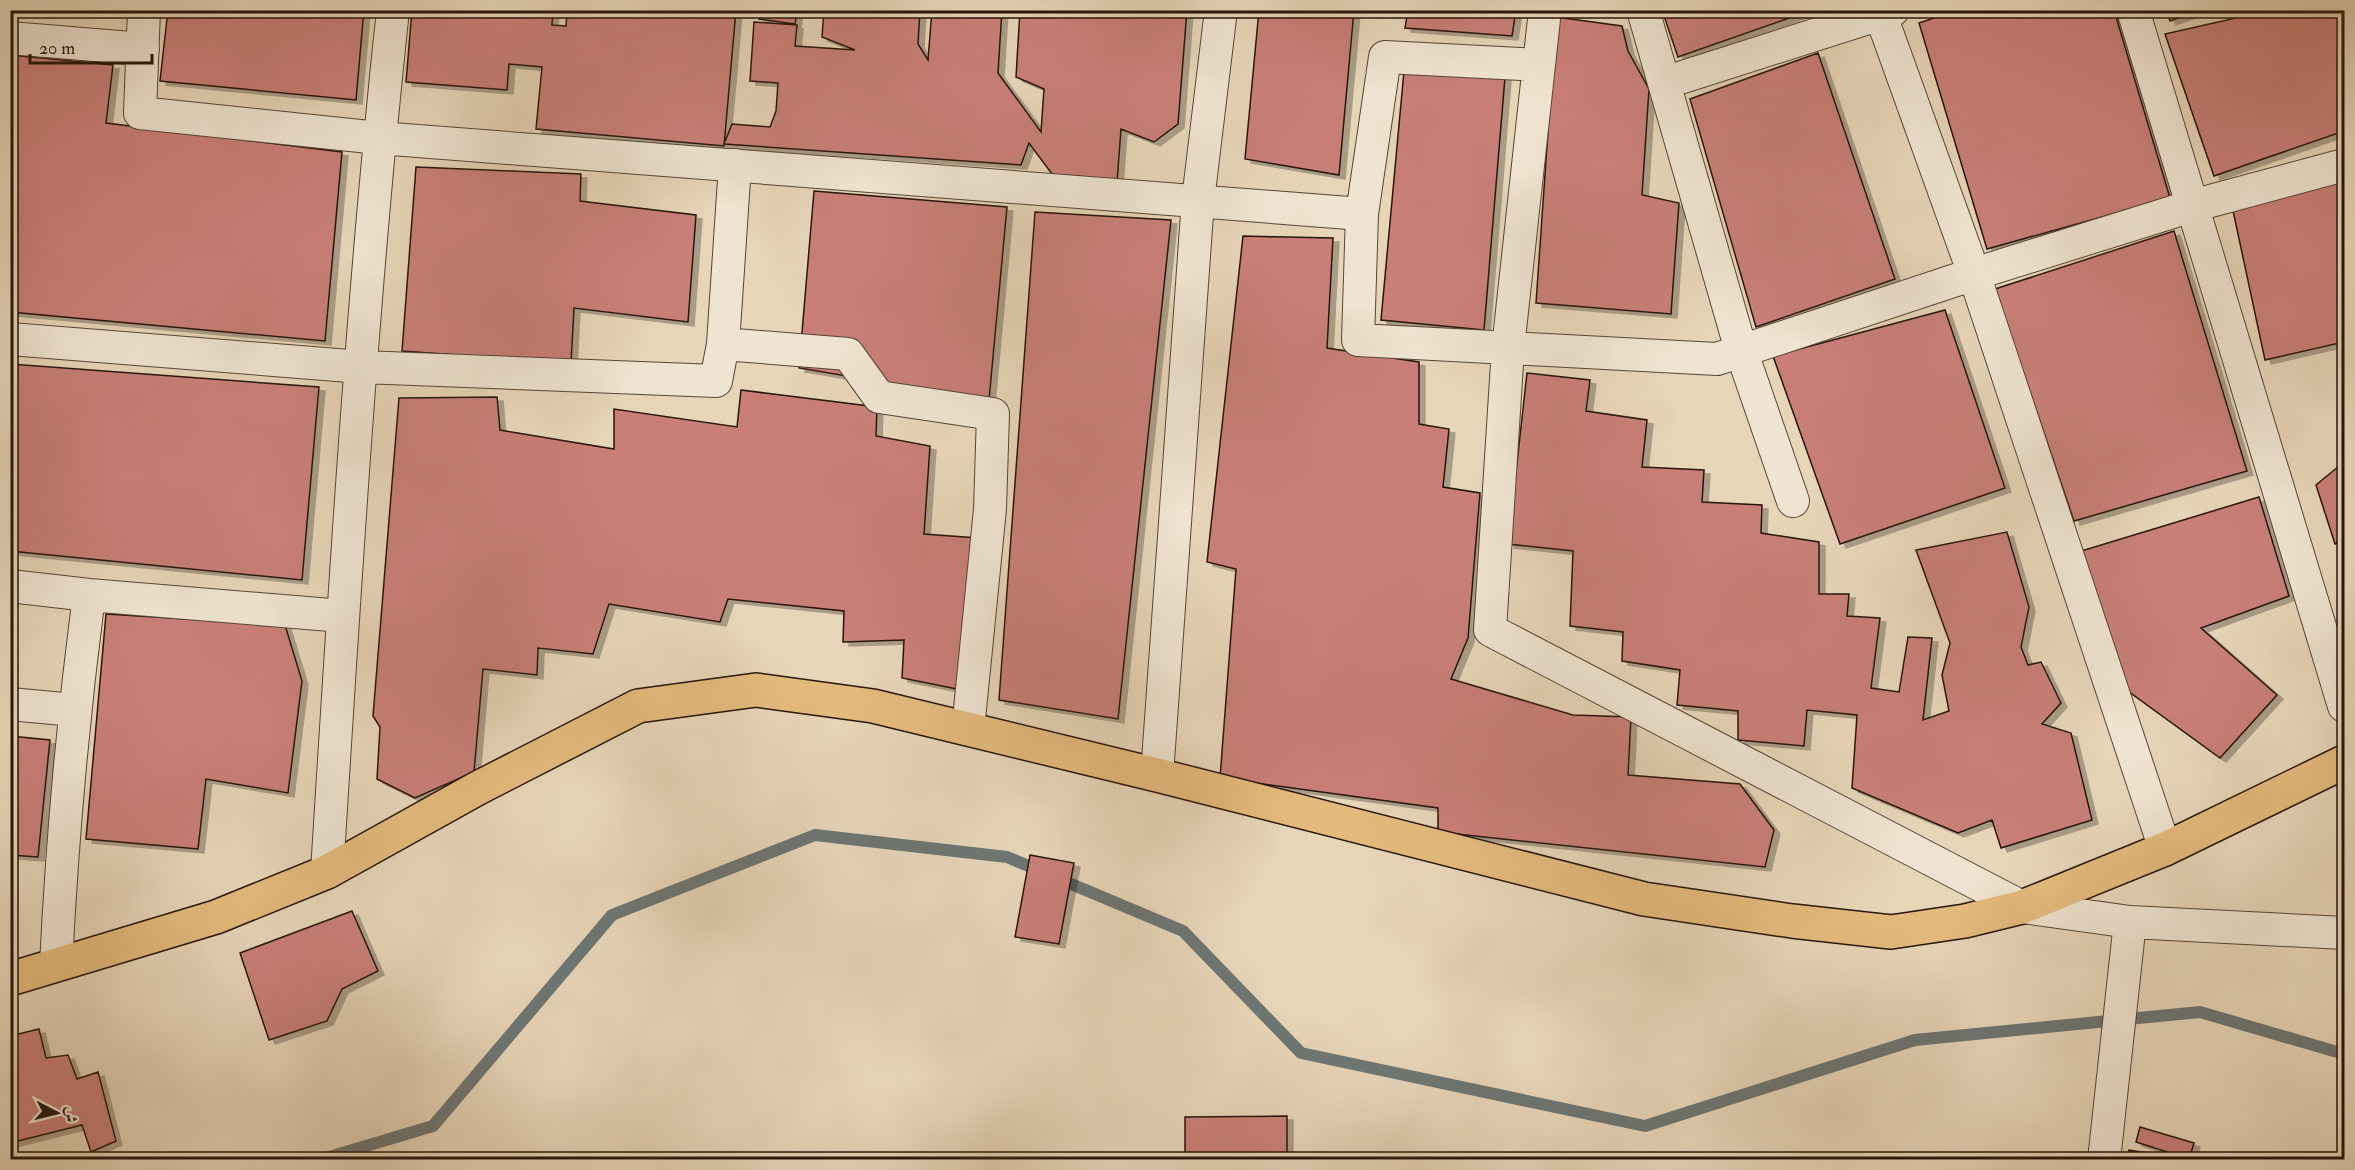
<svg xmlns="http://www.w3.org/2000/svg" width="2355" height="1170" font-family="'IM FELL Double Pica',Amiri,serif">
  <defs>
    <filter id="shadow"><feDropShadow dx="6" dy="4" stdDeviation="0" flood-color="#0004"/></filter>
  </defs>
  <rect width="100%" height="100%" fill="#e7d5b8"/>
  <filter id="stains"><feTurbulence type="fractalNoise" baseFrequency=".00333" numOctaves="4"/><feColorMatrix values="0 0 0 0 .2 0 0 0 0 .09 0 0 0 0 .02 0 0 0 .5 -.17"/></filter>
  <radialGradient id="worn" r=".72"><stop offset=".6" stop-color="#630" stop-opacity="0"/><stop offset="1" stop-color="#630" stop-opacity=".3"/></radialGradient>
  <g fill="none" stroke-linecap="round" stroke-linejoin="round">
    <path stroke="#6d7674" stroke-width="12" d="M319 1160 433 1126 612 915 815 835 1007 857 1183 931 1301 1053 1645 1126 1915 1040 2200 1012 2344 1054"/>
  </g>
  <path fill="#c97f78" stroke="#26150b" stroke-width="1.5" filter="url(#shadow)" d="M168 10H364L356 100 160 81Z
    M412 10H553L552 25 566 26 567 10H736L724 146 536 129 542 67 509 64 507 90 406 82Z
    M760 10H797L795 24 759 19Z
    M824 10H920L918 44 928 60 932 10H1002L998 73 1041 132 1044 89 1016 77 1020 10H1187L1178 124 1154 142 1121 129 1117 182 1055 178 1029 143 1021 165 724 144 732 124 770 127 776 111 778 83 750 81 754 22 797 25 795 46 855 50 822 37Z
    M1259 10H1354L1339 175 1245 159Z
    M1408 10H1516L1512 36 1405 28Z
    M1662 10H1812L1678 57Z
    M1958 10H2114L2170 198 1987 249 1919 23Z
    M2166 10H2200L2170 21Z
    M2271 10H2344V131L2214 176 2165 34Z
    M1556 17 1622 26 1628 51 1649 89 1642 195 1679 203 1671 314 1536 303Z
    M1818 53 1895 279 1756 327 1690 99Z
    M10 55 113 65 106 123 342 152 325 341 10 312Z
    M1404 71 1505 77 1484 330 1381 320Z
    M416 167 581 174 580 201 696 215 688 322 574 308 571 363 402 351Z
    M2344 181V342L2265 360 2232 206Z
    M814 191 1007 207 989 400 799 368Z
    M1035 212 1171 220 1118 719 999 700Z
    M2174 231 2247 471 2074 521 1995 289Z
    M1243 236 1333 238 1327 348 1419 362V424L1449 429 1443 487 1480 493 1468 638 1451 679 1573 715 1631 717 1628 775 1740 784 1774 830 1765 867 1438 832V808L1220 778 1236 569 1207 562Z
    M1945 310 2005 488 1840 544 1773 356Z
    M10 364 319 387 302 580 10 551Z
    M1527 373 1590 380 1586 411 1647 420 1642 467 1704 470 1702 502 1762 505 1761 533 1819 542V594H1849L1847 616 1880 618 1871 688 1899 692 1908 637 1932 638 1923 720 1949 711 1942 675 1950 643 1916 550 2007 532 2029 607 2021 647 2028 665 2041 662 2061 703 2042 724 2071 733 2092 820 2001 848 1992 820 1958 833 1852 788 1857 715 1807 710 1804 746 1738 740V711L1677 705 1680 670 1622 661 1623 632 1570 626 1573 551 1508 544Z
    M741 390 877 407 876 436 930 446 924 534 978 538 967 691 902 678 904 640 843 642 844 611 728 599 720 622 609 604 593 654 538 648 537 675 483 669 474 772 415 798 377 779 380 727 373 716 399 398 497 397 500 430 614 449V409L737 427Z
    M2344 462V540L2335 544 2316 485Z
    M2259 497 2289 596 2201 628 2277 695 2220 758 2121 686 2078 552Z
    M106 614 285 625 302 681 288 793 206 779 198 849 86 839Z
    M10 736 50 740 38 857 10 855Z
    M1030 855 1074 863 1059 944 1015 937Z
    M352 911 378 971 342 989 327 1021 269 1040 240 953Z
    M39 1029 46 1058 68 1055 77 1079 98 1072 116 1141 91 1152 82 1125 10 1143V1036Z
    M1287 1116V1160H1248V1154H1233V1160H1185V1117Z
    M2140 1127 2194 1143 2189 1159 2136 1142Z
    M2129 1150 2189 1160H2128Z"/>
  <g fill="none" stroke-linecap="round" stroke-linejoin="round">
    <g stroke="#564536" stroke-width="34">
      <path id="street" d="M144 10 140 113 379 138 1362 214
        M1545 10 1508 348 1490 630 2022 907 2130 922 2344 933
        M1643 10 1741 350 1793 501
        M1879 10 1974 274 2165 849
        M2133 10 2344 706
        M10 38 143 49
        M1539 65 1385 57 1362 214 1358 340 1717 359 1974 274 2192 206 2344 165
        M1664 83 1893 10
        M10 339 362 367 716 381 723 344 735 165
        M723 344 848 354 879 397 993 414 990 509 968 729
        M10 586 89 595 343 616
        M10 704 74 710
        M1157 775 1198 200 1221 10
        M327 872C345 585 362 297 393 10
        M56 965C62 841 73 718 89 595
        M2104 1160 2130 922"/>
    </g>
    <g stroke="#26150b" stroke-width="36">
      <path id="primary" d="M10 979 216 917 327 872 478 788 638 706 756 690 873 706 1157 775 1644 899 1792 921 1891 932 1965 921 2022 907 2165 849 2344 762"/>
    </g>
    <use href="#street" stroke="#efe4d1" stroke-width="32"/>
    <use href="#primary" stroke="#e4ba7c" stroke-width="33"/>
  </g>
  <rect width="2355" height="1170" fill="none" stroke="#e7d5b8" stroke-width="36"/>
  <rect x="12" y="12" width="2331" height="1146" fill="none" stroke="#26150b" stroke-width="3"/>
  <rect x="18" y="18" width="2319" height="1134" fill="none" stroke="#26150b" stroke-width="1.5"/>
  <g transform="translate(57 1113) rotate(97)" stroke="#efe4d1" stroke-width="4.5" paint-order="stroke">
  <path d="M0-4.5L10 22L0 15L-10 22Z" fill="#26150b"/>
  <text y="-9" font-size="16" font-weight="bold" text-anchor="middle" fill="#26150b">ش</text>
  </g>
  <path d="M30 54v9h122v-9" fill="none" stroke="#26150b" stroke-width="3"/>
  <text x="39" y="54" font-size="18" fill="#26150b" stroke="#efe4d1" stroke-width="4.5" paint-order="stroke">20 m</text>
  <rect width="100%" height="100%" filter="url(#stains)"/>
  <rect width="100%" height="100%" fill="url(#worn)"/>
</svg>
